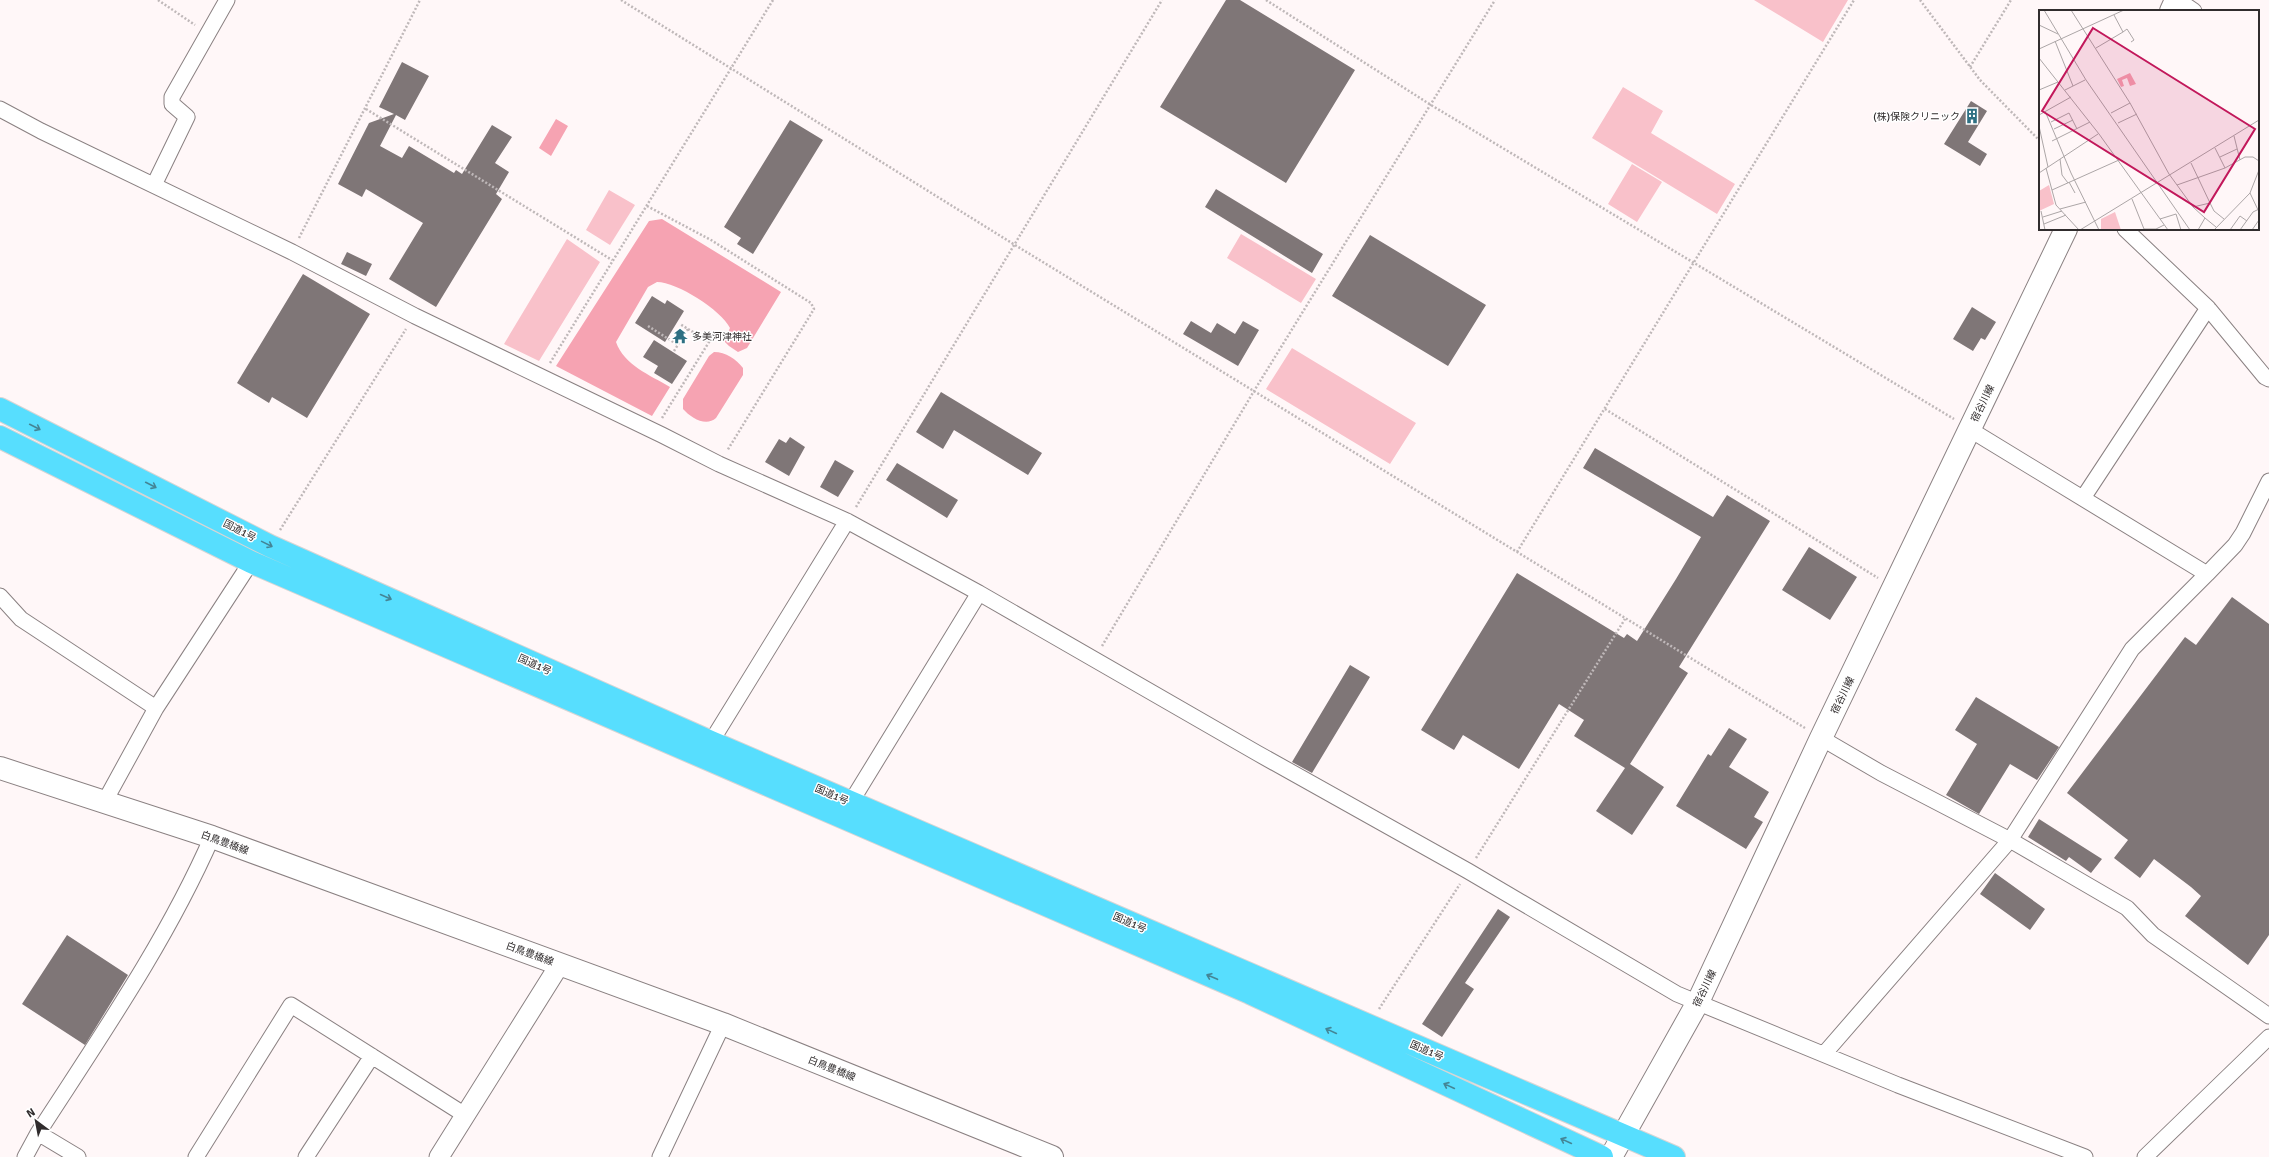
<svg xmlns="http://www.w3.org/2000/svg" width="2269" height="1157" font-family="Signika,'Noto Sans JP',sans-serif">
  <rect width="100%" height="100%" fill="#fff7f8"/>
  <path fill="#f9c1ca" d="M1754 0H1848L1823 42Z
    M1623 87 1663 111 1651 133 1735 184 1717 214 1592 138Z
    M1632 164 1662 182 1637 222 1608 204Z
    M609 190 635 205 610 245 586 230Z
    M1241 234 1316 279 1301 303 1227 258Z
    M567 239 600 262 539 361 504 344Z
    M1292 348 1416 423 1390 464 1266 389Z"/>
  <path fill="#f6a3b2" d="M556 119 568 126 551 156 539 148Z
    M662 219 781 292 747 348 738 352 729 346 724 341 730 328C721 310 677 282 657 282L648 287 616 342C624 365 650 375 670 387L652 416 556 366 649 221Z
    M714 352C726 352 736 359 743 368V375L716 418C706 427 691 418 683 409V399L709 356Z"/>
  <path fill="#7f7677" d="M1226 0H1240L1355 70 1286 183 1160 107Z
    M402 62 429 76 405 120 396 115 380 146 402 158 409 146 454 173 456 170 462 174 492 125 512 137 495 163 509 172 496 194 502 199 436 307 389 279 423 223 366 189 362 197 338 184 369 123 394 114 379 107Z
    M1971 101 1987 111 1968 142 1987 154 1980 166 1944 144Z
    M790 120 823 140 753 254 737 244 741 238 724 227Z
    M1216 189 1323 254 1312 273 1205 207Z
    M1370 235 1486 305 1448 366 1332 296Z
    M347 252 372 264 366 276 341 264Z
    M303 274 370 314 307 418 272 397 269 403 237 383Z
    M652 296 665 304 667 300 684 311 665 342 635 323Z
    M1972 307 1996 322 1985 340 1981 338 1973 351 1953 339Z
    M1191 321 1211 333 1217 323 1235 334 1243 321 1259 330 1238 366 1183 334Z
    M654 340 687 361 672 384 654 373 658 366 643 357Z
    M941 392 1042 453 1028 475 954 430 943 449 916 432Z
    M790 437 805 447 789 476 765 462 779 439 786 443Z
    M1595 448 1713 517 1727 495 1770 521 1679 667 1688 673 1630 764 1664 787 1632 835 1596 811 1625 768 1574 736 1584 720 1559 704 1519 769 1463 735 1454 750 1421 730 1517 573 1624 638 1627 634 1637 641 1676 579 1701 537 1583 468Z
    M835 460 854 471 838 497 820 487Z
    M897 463 958 500 947 518 886 480Z
    M1809 547 1857 577 1830 620 1782 590Z
    M2232 597 2269 624V935L2248 965 2185 916 2201 896 2191 887 2154 859 2140 878 2114 858 2128 840 2067 793 2185 637 2196 645Z
    M1350 665 1370 677 1312 773 1292 762Z
    M1976 697 2059 747 2037 780 2010 764 1979 814 1946 795 1977 744 1955 730Z
    M1729 728 1747 739 1729 767 1769 792 1754 817 1763 822 1746 849 1676 806 1708 754 1711 756Z
    M2039 819 2102 859 2091 873 2069 857 2066 861 2028 837Z
    M1995 873 2045 909 2030 930 1980 894Z
    M1498 909 1510 917 1465 983 1474 989 1442 1037 1422 1024Z
    M67 935 128 975 85 1045 22 1004Z"/>
  <g fill="none" stroke-linecap="round" stroke-linejoin="round">
    <g stroke="#8a8182" stroke-width="17">
      <path id="minor" d="M2178 0 2194 11
        M0 109 41 131 292 252 415 316 662 435 719 464 847 521 979 593 1257 753 1468 871 1677 994 1898 1085 2085 1157
        M154 185 187 117 172 104V97L227 0
        M2125 229 2208 308 2265 377 2269 379
        M2083 498 2208 308
        M2207 574 2235 545 2243 533 2269 481
        M0 596 21 619 156 708
        M1821 738 1881 773 2010 840 2127 908 2153 935 2269 1016
        M711 742 847 521
        M105 801 156 708 251 562
        M851 802 979 593
        M1824 1054 2010 840 2132 649 2207 574 1969 429
        M38 1133 78 1157
        M25 1157 38 1133C100 1037 166 942 212 837
        M196 1157 291 1005 465 1115
        M306 1157 372 1056
        M660 1157 723 1024
        M2145 1157 2269 1037"/>
    </g>
    <g stroke="#8a8182" stroke-width="21">
      <path id="tertiary" d="M439 1157 560 964"/>
    </g>
    <g stroke="#8a8182" stroke-width="24">
      <path id="secondary" d="M2171 11 2176 0
        M0 768 212 837 723 1024 1052 1157
        M1611 1157 1698 1002 1821 738 2066 229"/>
    </g>
    <g stroke="#d6d5d5" stroke-width="24">
      <path id="trunk" d="M0 409 270 546 711 742 1674 1157
        M0 437 251 562 1250 993 1602 1157"/>
    </g>
    <path stroke="#bfb8b9" stroke-width="2.5" stroke-dasharray="2 2" stroke-linecap="butt" d="M158 0 195 25
      M621 0 1015 245 1805 728
      M1266 0 1431 105 1954 419
      M1920 0 1980 80 2040 141
      M1970 67 2011 0
      M366 109 612 260
      M647 206 711 240 811 303 814 309 727 451
      M299 238 420 0
      M648 326 678 345
      M674 351 688 329
      M550 363 773 0
      M1605 409 1878 578
      M662 418 709 342 680 324
      M856 507 1162 0
      M280 530 406 329
      M1517 552 1854 0
      M1102 646 1254 391 1495 0
      M1476 858 1625 619
      M1379 1009 1460 884"/>
    <use href="#minor" stroke="#fff" stroke-width="15"/>
    <use href="#tertiary" stroke="#fff" stroke-width="19"/>
    <use href="#secondary" stroke="#fff" stroke-width="22"/>
    <use href="#trunk" stroke="#57defe" stroke-width="22"/>
  </g>
  <defs><path id="oneway-shaft" d="M-6 0H5M1.5-3L5.5 0L1.5 3" fill="none" stroke-width="1.6" stroke-linecap="round" stroke-linejoin="round"/></defs>
  <g stroke="#448596">
    <use href="#oneway-shaft" transform="translate(35 427) rotate(27)"/>
    <use href="#oneway-shaft" transform="translate(151 485) rotate(27)"/>
    <use href="#oneway-shaft" transform="translate(267 544) rotate(26)"/>
    <use href="#oneway-shaft" transform="translate(386 597) rotate(24)"/>
    <use href="#oneway-shaft" transform="translate(1212 977) rotate(-157)"/>
    <use href="#oneway-shaft" transform="translate(1331 1031) rotate(-155)"/>
    <use href="#oneway-shaft" transform="translate(1449 1086) rotate(-155)"/>
    <use href="#oneway-shaft" transform="translate(1566 1141) rotate(-155)"/>
  </g>
  <defs>
    <g id="building-bare" transform="scale(1.2)"><path d="M-4-6H4V6H1V3H-1V6H-4ZM-2.5-4.3h1.7v1.8h-1.7ZM.8-4.3h1.7v1.8H.8ZM-2.5-1h1.7V.8h-1.7ZM.8-1h1.7V.8H.8Z" fill="#2e7083" stroke="#fff" stroke-width="2.5" paint-order="stroke"/></g>
    <g id="temple-bare" transform="scale(1.2)"><path d="M0-6L5-2H3V0L6.5 2.5H4V6H1.5V3h-3V6H-4V2.5H-6.5L-3 0V-2H-5Z" fill="#2e7083" stroke="#fff" stroke-width="2.5" paint-order="stroke"/></g>
  </defs>
  <g fill-rule="evenodd">
    <use href="#building-bare" x="1972" y="116"/>
    <use href="#temple-bare" x="680" y="336"/>
  </g>
  <g text-anchor="middle" stroke-width="3" stroke-linejoin="round" paint-order="stroke">
    <g font-size="10" fill="#302c2d" stroke="#fff" text-anchor="end">
      <text x="1960" y="120">(株)保険クリニック</text>
      <text x="692" y="340" text-anchor="start">多美河津神社</text>
    </g>
    <g font-size="10" fill="#302c2d" stroke="#fff">
      <text transform="translate(1982 403) rotate(-64)" y="4">宿谷川線</text>
      <text transform="translate(240 530) rotate(27)" y="4">国道1号</text>
      <text transform="translate(535 664) rotate(24)" y="4">国道1号</text>
      <text transform="translate(1842 695) rotate(-64)" y="4">宿谷川線</text>
      <text transform="translate(832 794) rotate(23)" y="4">国道1号</text>
      <text transform="translate(225 842) rotate(20)" y="4">白鳥豊橋線</text>
      <text transform="translate(1130 922) rotate(23)" y="4">国道1号</text>
      <text transform="translate(530 953) rotate(20)" y="4">白鳥豊橋線</text>
      <text transform="translate(1704 988) rotate(-64)" y="4">宿谷川線</text>
      <text transform="translate(1427 1050) rotate(23)" y="4">国道1号</text>
      <text transform="translate(832 1068) rotate(22)" y="4">白鳥豊橋線</text>
    </g>
  </g>
  <g transform="translate(2039 10)">
    <rect width="220" height="220" fill="#fff7f8"/>
    <path d="M10 175 15 194 0 201V181ZM76 202 82 220H62V209Z" fill="#f9c1ca"/>
    <path d="M91 63 97 74 91 76 88 68 83 70 85 76 82 77 78 69Z" fill="#f6a3b2"/>
    <path fill="none" stroke="#aca6a7" stroke-width="1" d="M5 0 47 70 151 220M32 0 91 93 130 164 154 197M75 5 84 22 88 19 95 30 92 32M0 15 19 24M16 31 34 76M57 38 84 22M0 39 85 0M0 48 60 124 129 220M0 80 19 72M26 80 46 70M6 101 32 163 60 220M72 103 91 93M0 105 32 87M12 112 30 103 38 119M79 113 98 104M0 116 9 157M15 119 34 110M195 126 201 150M13 131 51 112M181 147 198 139M21 149 23 165 29 173M152 153 171 193 154 197 166 208 159 220M7 158 17 195 40 220M186 158 206 147H214L220 151M0 163 59 124M30 172 36 183M138 175 186 158 176 138M13 180 80 150M211 183 220 202M93 189 105 219M171 193 175 201 185 209M21 199 47 192M2 201 6 220M4 207 23 201M166 208 177 217M121 209 137 204 142 220M5 214 27 205M105 219H117L125 215M41 220 220 110M175 220 211 183 220 160M191 220 201 206 208 211M201 220 214 202 220 199M213 220 220 210"/>
    <path fill="#c2185b" fill-opacity="0.15" stroke="#c2185b" stroke-width="2" d="M54 18 216 119 165 202 3 101Z"/>
    <rect width="220" height="220" fill="none" stroke="#302c2d" stroke-width="2"/>
  </g>
  <g transform="translate(36 1121) rotate(328)" stroke="#ffffff" stroke-width="3" paint-order="stroke">
  <path d="M0-3L7 15L0 10L-7 15Z" fill="#302c2d"/>
  <text y="-6" font-size="11" font-weight="bold" text-anchor="middle" fill="#302c2d">N</text>
  </g>
</svg>
